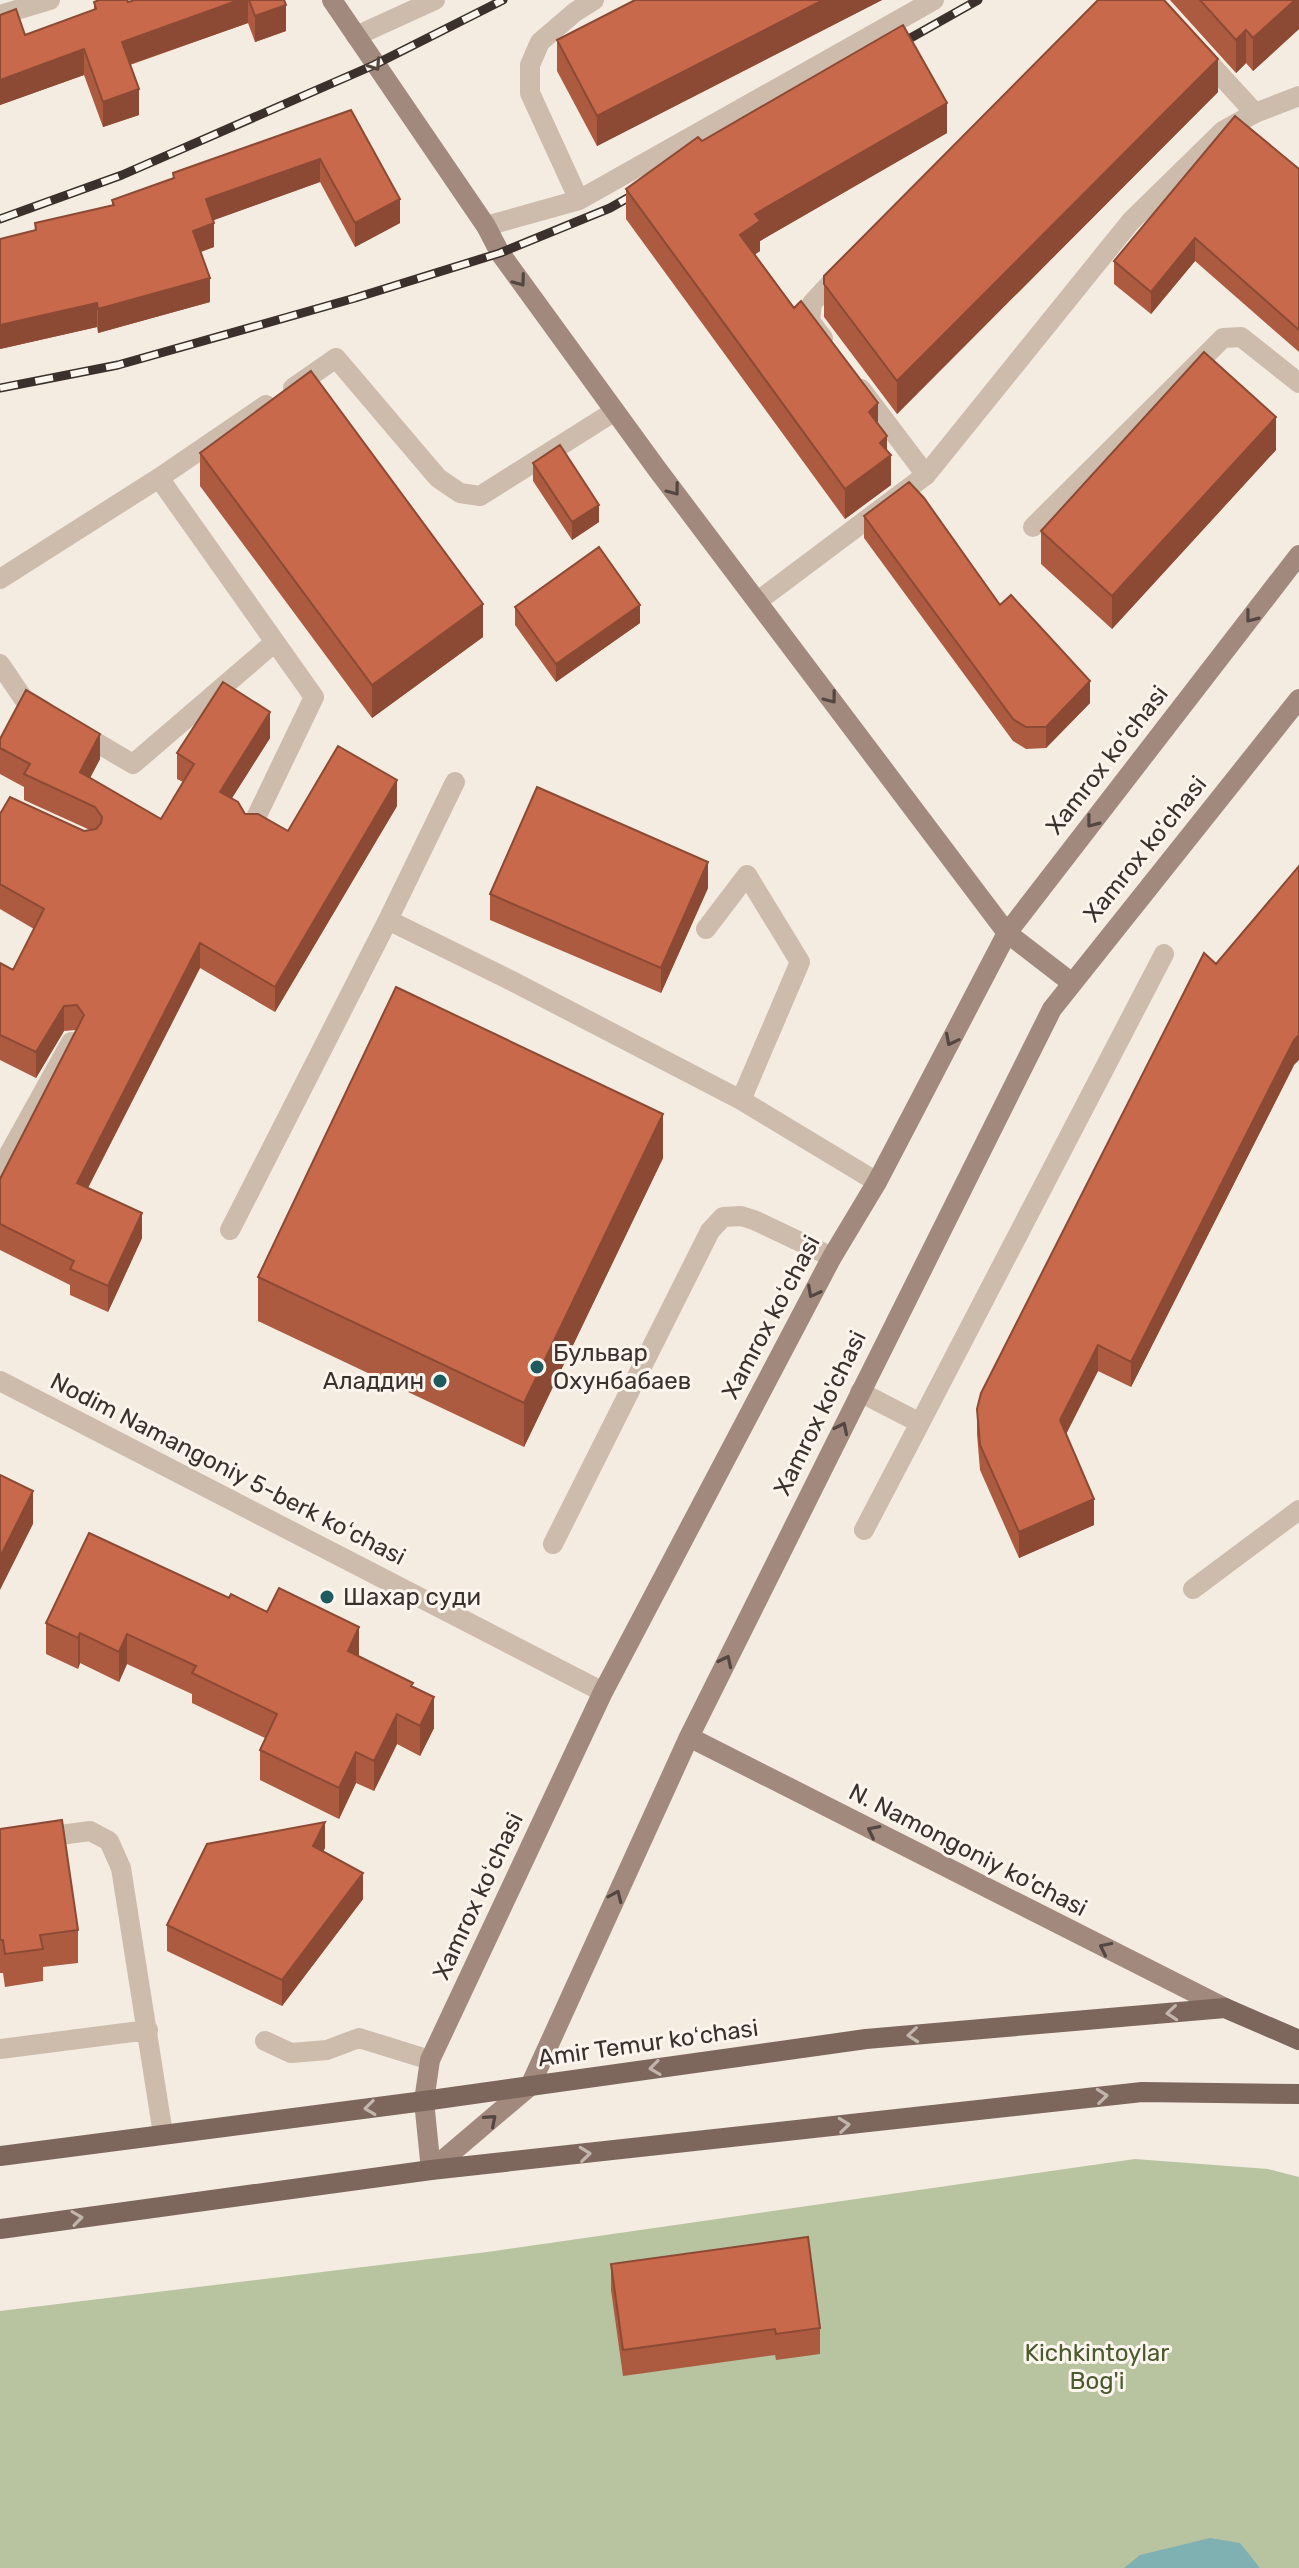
<svg xmlns="http://www.w3.org/2000/svg" width="1299" height="2568" font-family="Rubik,sans-serif">
  <rect width="100%" height="100%" fill="#f4ebe1"/>
  <path fill="#b8c4a0" d="M1135 2159 1268 2169 1299 2177V2568H0V2311L487 2252Z"/>
  <path fill="#7fb0b2" d="M1210 2538 1240 2543 1260 2568H1124L1140 2555Z"/>
  <g fill="none" stroke-linecap="round" stroke-linejoin="round">
    <path stroke="#cdbbac" stroke-width="20" d="M356 36 435 0
      M1201 54 1255 113
      M823 338 810 321 812 303 843 270
      M293 388 336 358 438 478 460 493 480 496 615 411
      M861 389 926 475
      M1033 527 1223 338 1241 337 1299 383
      M0 579 159 478
      M0 664 23 698 43 710
      M77 731 133 764 275 642
      M455 782 388 920 512 981 741 1100 877 1182
      M251 828 314 697 159 478 266 405
      M706 929 747 875 800 962 741 1100
      M0 1170 71 1042
      M230 1230 388 920
      M860 1392 920 1423 1164 954
      M864 1530 920 1423
      M553 1544 710 1231 723 1217 741 1216 754 1220 832 1257
      M1193 1589 1299 1510
      M0 1843 90 1831 109 1841 121 1868 163 2134
      M265 2041 291 2053 327 2050 359 2038 430 2060
      M0 2049 148 2030"/>
    <path stroke="#cdbbac" stroke-width="20" d="M579 200 530 93V65L540 42 575 12 594 0
      M486 226 579 200 934 0
      M758 601 926 475 1131 221 1223 131 1255 113 1299 96
      M0 1381 603 1692"/>
    <path stroke="#cdbbac" stroke-width="20" d="M0 15 50 0"/>
    <path stroke="#a18a7d" stroke-width="20" d="M332 0 486 226 500 253 657 469 1007 933 1072 983
      M689 1737 1225 2008
      M431 2170 424 2101 430 2060 603 1692 832 1257 877 1182 1007 933 1299 555
      M431 2170 530 2086 689 1737 1052 1009 1299 699"/>
    <path stroke="#7d675c" stroke-width="20" d="M0 2156 424 2101 866 2039 1225 2008 1299 2040
      M0 2229 431 2170 1142 2092 1299 2094"/>
    <g stroke="#3b302b" stroke-width="9">
      <path id="rail" d="M891 49 978 0
        M0 219 122 175 374 65 503 0
        M0 388 118 365 355 298 500 253 610 208 647 187"/>
    </g>
    <use href="#rail" stroke="#fbf5ee" stroke-width="6" stroke-dasharray="18" stroke-linecap="butt"/>
  </g>
  <path fill="#ac5a40" d="M135 0H284L286 31 255 42 248 23 130 65 139 115 103 127 84 75 0 105V15L25 35 94 10V2H128Z
    M635 0H882L597 146 557 71V40Z
    M1170 0H1299V29L1253 71 1246 63 1236 73Z
    M1218 92 897 414 824 317V284Z
    M351 110 400 223 355 247 320 182 213 220 214 247 201 252 210 302 98 333 97 327 0 349V239L35 231V223L112 206V200L173 179V173Z
    M947 133 760 241V251L755 254 878 424 887 450 891 485 845 519 626 219V189L702 141Z
    M1299 169V352L1195 261 1151 314 1114 284V261Z
    M1276 450 1112 629 1041 564V531Z
    M200 453 483 637 372 718 200 486Z
    M533 463 599 522 572 540 533 481Z
    M864 516 1000 605 1090 703 1046 748 1026 749 1013 741 864 538Z
    M515 607 640 623 556 682 515 625Z
    M270 738 232 798 245 814 288 831 397 806 275 1012 200 968 88 1188 142 1238 108 1312 70 1295V1285L0 1250V1179L76 1030 64 1031 36 1078 0 1060V963L13 970 34 929 0 909V814L84 831 90 830 24 800V787L0 774V739L100 759 90 778 161 819 183 782 177 779V753Z
    M708 888 661 993 490 920V894Z
    M1294 1065 1131 1387 1098 1371 1066 1434 1094 1525 1019 1558 980 1470 977 1434V1409Z
    M663 1158 524 1447 258 1321V1277Z
    M229 1598 359 1657 413 1687 434 1728 420 1756 397 1744 374 1791 356 1783 339 1819 260 1780V1750L265 1738 192 1703V1694L127 1664 119 1682 80 1663 78 1669 46 1654V1623Z
    M0 1829 78 1930V1963L43 1967V1981L5 1987 3 1973H0Z
    M325 1848 323 1851 363 1899 282 2006 167 1951V1925Z
    M611 2264 820 2328V2354L776 2360 775 2355 623 2376 611 2290Z"/>
  <path fill="#8c4a34" d="M239 0H248V23L122 67V42Z
    M823 0H882L597 146V116Z
    M1295 0H1299V29L1253 71V38Z
    M286 5V31L255 42V16Z
    M1246 30V63L1236 73V40Z
    M84 49V75L0 105V80Z
    M1218 59V92L897 414V381Z
    M139 89V115L103 127V102Z
    M947 103V133L760 241V251L740 265V235L755 214Z
    M320 159V182L206 223V199Z
    M400 199V223L355 247V223Z
    M214 223V247L193 254V231Z
    M1195 238V261L1151 314V292Z
    M210 278V302L98 333V309Z
    M97 303V327L0 349V325Z
    M878 403V433L869 412Z
    M1276 417V450L1112 629V596Z
    M887 436V458L891 455V485L845 519V489L880 443Z
    M599 505V522L572 540V522Z
    M483 604V637L372 718V685Z
    M640 605V623L556 682V664Z
    M1090 681V703L1046 748V727Z
    M270 712V738L220 817V792Z
    M100 734V759L80 797V772Z
    M397 780V806L275 1012V987Z
    M708 862V888L661 993V968Z
    M200 943V968L77 1209V1183Z
    M64 1006V1031L36 1078V1052Z
    M1299 1035V1060L1294 1065 1131 1387V1362L1294 1040Z
    M663 1114V1158L524 1447V1403Z
    M142 1213V1238L108 1312V1286Z
    M1098 1345V1371L1060 1446V1420Z
    M33 1491V1524L0 1590V1557Z
    M1094 1499V1525L1019 1558V1532Z
    M359 1627V1658L348 1651Z
    M80 1633V1663L78 1669V1638Z
    M127 1634V1664L119 1682V1652Z
    M434 1697V1728L420 1756V1726Z
    M397 1714V1744L374 1791V1761Z
    M356 1752V1783L339 1819V1788Z
    M325 1822V1848L313 1872V1846Z
    M363 1873V1899L282 2006V1980Z"/>
  <path fill="#c8694b" stroke="#8c4a34" stroke-width="2" d="M99 0H127L128 2 135 0H239L122 42 139 89 103 102 84 49 0 80V15L16 9 25 35 96 9 94 2Z
    M249 0H284L286 5 255 16Z
    M635 0H823L597 116 557 40Z
    M1098 0H1164L1218 59 897 381 824 284V276Z
    M1200 0H1295L1253 38 1246 30 1236 40Z
    M903 25 947 103 755 214 760 221 740 235 794 308 801 301 878 403 869 412 887 436 880 443 891 455 845 489 626 189 698 137 702 141Z
    M351 110 400 199 355 223 320 159 206 199 214 223 193 231 210 278 98 309 97 303 0 325V239L36 230 35 223 114 205 112 200 174 178 173 173Z
    M1235 116 1299 169V330L1195 238 1151 292 1114 261Z
    M1204 352 1276 417 1112 596 1041 531Z
    M311 371 483 604 372 685 200 453Z
    M560 445 599 505 572 522 533 463Z
    M909 482 924 498 1000 605 1011 595 1090 681 1046 727H1026L1013 719 864 516Z
    M599 547 640 605 556 664 515 607Z
    M223 682 270 712 220 792 238 802 245 814H258L288 831 338 746 397 780 275 987 200 943 77 1183 142 1213 108 1286 70 1269 74 1261 0 1224V1179L84 1015 77 1005 64 1006 36 1052 0 1035V963L13 970 44 909 0 884V814L10 797 84 831 96 829 101 823 102 817 95 807 24 774 30 764 0 748V739L26 690 100 734 80 772 161 819 194 764 177 753Z
    M537 787 708 862 661 968 490 894Z
    M1299 866V1035L1294 1040 1131 1362 1098 1345 1060 1420 1094 1499 1019 1532 980 1445 977 1409 981 1393 1204 953 1216 964Z
    M396 987 663 1114 524 1403 258 1277Z
    M0 1475 33 1491 0 1557Z
    M89 1533 229 1598 231 1594 267 1612 279 1588 359 1627 348 1651 413 1683 411 1686 434 1697 420 1726 397 1714 374 1761 356 1752 339 1788 260 1750 277 1714 192 1673 196 1666 127 1634 119 1652 80 1633 78 1638 46 1623Z
    M62 1820 78 1930 40 1935 43 1949 5 1954 3 1940H0V1829Z
    M325 1822 313 1846 363 1873 282 1980 167 1925 207 1844Z
    M808 2237 820 2328 776 2334 775 2329 623 2350 611 2264Z"/>
  <defs><path id="oneway-chevron" d="M-2-3.5L2.5 0L-2 3.5" fill="none" stroke-width="1.6" stroke-linecap="round" stroke-linejoin="round" transform="scale(2)"/></defs>
  <g stroke="#544640">
    <use href="#oneway-chevron" transform="translate(375 65) rotate(56)"/>
    <use href="#oneway-chevron" transform="translate(520 281) rotate(54)"/>
    <use href="#oneway-chevron" transform="translate(674 490) rotate(53)"/>
    <use href="#oneway-chevron" transform="translate(1251 617) rotate(128)"/>
    <use href="#oneway-chevron" transform="translate(831 698) rotate(53)"/>
    <use href="#oneway-chevron" transform="translate(1092 822) rotate(128)"/>
    <use href="#oneway-chevron" transform="translate(951 1040) rotate(117)"/>
    <use href="#oneway-chevron" transform="translate(813 1292) rotate(118)"/>
    <use href="#oneway-chevron" transform="translate(842 1428) rotate(-64)"/>
    <use href="#oneway-chevron" transform="translate(726 1661) rotate(-64)"/>
    <use href="#oneway-chevron" transform="translate(873 1831) rotate(-153)"/>
    <use href="#oneway-chevron" transform="translate(616 1896) rotate(-66)"/>
    <use href="#oneway-chevron" transform="translate(1105 1948) rotate(-154)"/>
    <use href="#oneway-chevron" transform="translate(491 2120) rotate(-41)"/>
  </g>
  <g stroke="#c2b5ac">
    <use href="#oneway-chevron" transform="translate(1172 2013) rotate(175)"/>
    <use href="#oneway-chevron" transform="translate(913 2035) rotate(175)"/>
    <use href="#oneway-chevron" transform="translate(655 2068) rotate(172)"/>
    <use href="#oneway-chevron" transform="translate(1102 2096) rotate(-6)"/>
    <use href="#oneway-chevron" transform="translate(370 2108) rotate(173)"/>
    <use href="#oneway-chevron" transform="translate(844 2125) rotate(-6)"/>
    <use href="#oneway-chevron" transform="translate(585 2154) rotate(-6)"/>
    <use href="#oneway-chevron" transform="translate(77 2218) rotate(-8)"/>
  </g>
  <g fill="#1f5a5e" stroke="#fbf5ee" stroke-width="3">
    <circle cx="537" cy="1367" r="8"/>
    <circle cx="440" cy="1381" r="8"/>
    <circle cx="327" cy="1597" r="8"/>
  </g>
  <g text-anchor="middle" stroke-width="6" stroke-linejoin="round" paint-order="stroke">
    <g font-size="24" fill="#3b302b" stroke="#fbf5ee">
      <text transform="translate(1107 760) rotate(-52)" y="8">Xamrox koʻchasi</text>
      <text transform="translate(1145 849) rotate(-51)" y="8">Xamrox ko'chasi</text>
      <text transform="translate(771 1317) rotate(-62)" y="8">Xamrox koʻchasi</text>
      <text transform="translate(820 1413) rotate(-64)" y="8">Xamrox ko'chasi</text>
      <text transform="translate(228 1469) rotate(27)" y="8">Nodim Namangoniy 5-berk koʻchasi</text>
      <text transform="translate(968 1850) rotate(27)" y="8">N. Namongoniy ko'chasi</text>
      <text transform="translate(478 1896) rotate(-65)" y="8">Xamrox koʻchasi</text>
      <text transform="translate(648 2043) rotate(-8)" y="8">Amir Temur koʻchasi</text>
    </g>
    <g font-size="24" fill="#3b302b" stroke="#fbf5ee" text-anchor="start">
      <text x="553" y="1361">Бульвар<tspan x="553" dy="28">Охунбабаев</tspan></text>
      <text x="424" y="1389" text-anchor="end">Аладдин</text>
      <text x="343" y="1605">Шахар суди</text>
    </g>
    <g font-size="24" fill="#4a5a2e" stroke="#fbf5ee">
      <text x="1097" y="2361">Kichkintoylar<tspan x="1097" dy="28">Bog'i</tspan></text>
    </g>
  </g>
</svg>
